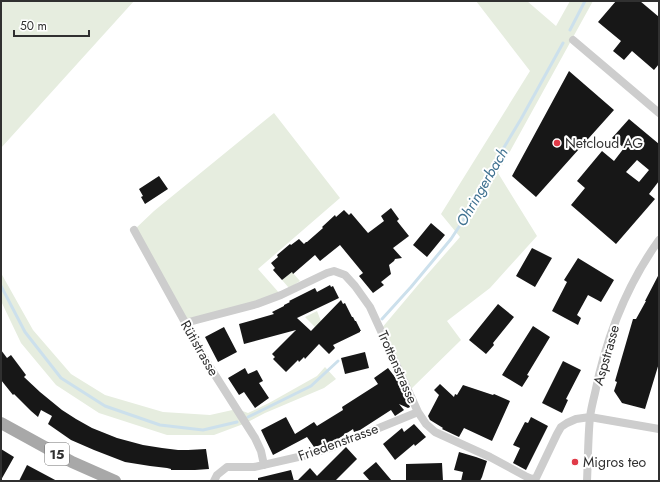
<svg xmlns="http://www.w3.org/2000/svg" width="660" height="482" font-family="Jost,sans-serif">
  <rect width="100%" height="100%" fill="#fff"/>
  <path fill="#e6eddf" d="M1 1H134L1 148Z
    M476 1H527L556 26 570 1H593L498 173 537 236 490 288 447 321 461 340 409 391 381 329 418 285 460 237 441 214 530 71Z
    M274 113 340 198 258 269 281 295 185 323 134 230 154 211Z
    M292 272 300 281 289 288 282 280Z
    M1 273 33 330 71 374 105 395 163 412 210 415 237 409 248 413 269 403 317 376 325 367 336 379 324 388 265 413 246 423 214 435H167L99 413 56 385 21 343 1 301Z
    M317 311 321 321 315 327 305 317Z"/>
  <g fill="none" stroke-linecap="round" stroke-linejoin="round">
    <path stroke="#cce0ec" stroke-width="3" d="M570 30 585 1
      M1 286 25 332 61 378 105 406 160 425 203 430 237 422
      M382 319 411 287 451 239 474 204 487 182 494 164 521 119 563 43
      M248 417 311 386 338 361"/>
  </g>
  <path fill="#171717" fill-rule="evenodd" d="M616 1H640L659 17V64L654 70 632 51 624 60 613 51 621 41 598 22Z
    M569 71 614 110 536 197 512 176Z
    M629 119 659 144V181L649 194 655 199 616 244 571 205 585 188 577 181 602 151 614 161 624 148 612 138ZM637 160 649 170 639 182 626 172Z
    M159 176 168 189 145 204 141 197 143 196 139 189Z
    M391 208 399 219 397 221 409 236 393 248 402 258 395 259 394 261 389 265 391 274 381 282 384 285 373 293 359 276 363 273 340 245 320 261 315 255 293 274 292 272 282 280 273 270 275 268 271 263 278 257 277 255 290 244 291 245 299 239 304 244 306 242H307L323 228 322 227 335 215 336 217 344 210 349 215 351 213 368 233 384 221 381 216Z
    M431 223 445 235 427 257 413 245Z
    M532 248 552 258 535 287 516 276Z
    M578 258 614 280 601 302 588 295 577 315 581 318 578 325 552 311 567 282 564 280Z
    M659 274V363L645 409 622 403 614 391 617 382 615 381 633 319H636L646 301H645Z
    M330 285 331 287 333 286 339 298 297 318 311 331 341 300 343 304 345 303 352 317H353L355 321H356L361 331H360V332L333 345 335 348 329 354 319 344 305 359 304 357 299 362 298 360 286 372 273 359 275 357 272 354 296 330 244 344 239 324 274 314 272 312 284 306V305L290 302 289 301 315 288 317 292Z
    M498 304 514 317 493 343 494 345 486 354 469 340Z
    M533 326 550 337 527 375 529 376 522 387 502 375Z
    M224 327 237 352 218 362 205 337Z
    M1 350 7 358 11 355 26 375 24 377 40 392 62 410 76 419 92 428 117 438 143 445 162 448 178 450H188L206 449 209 469 195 470H171V469L167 468 150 466 125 462 94 450 71 440 48 424 52 416 41 410 38 417 31 411 14 394 13 395 1 380Z
    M365 352 369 368 345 374 341 358Z
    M563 361 581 370 566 399 568 400 562 413 542 403Z
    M245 368 248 374 257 370 263 381 259 383 269 398 255 408 244 392 239 395 228 378Z
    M388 368 398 381 410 407 408 408 399 404 404 410 395 416 391 410 360 430 354 432 353 429 338 439 328 443 314 447 307 437 273 455 261 430 286 417 295 434 314 422 317 426 343 410 342 407 378 384 374 378Z
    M440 384 454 397 455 394 457 395 463 385 493 395 494 394 510 401 492 441 464 428 459 437 442 429 443 428 430 420 428 416 439 395 434 390Z
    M531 417 548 426 526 470 513 463 520 448 513 445 525 422 528 423Z
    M414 424 426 437 415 446 414 444 395 460 383 444 402 428 404 432Z
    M346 447 357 459 335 481H297L310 468 317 476Z
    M1 449 14 457 1 480Z
    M459 452 476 457 487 461 482 477 480 481H461L463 472 454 470Z
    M376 462 392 481H370L363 473Z
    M442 463 443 481H406V464Z
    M27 465 57 481H19Z
    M291 470 294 481H258V478Z"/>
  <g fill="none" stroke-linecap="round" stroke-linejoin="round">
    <path stroke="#cdcdcd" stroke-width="8" d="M573 40 659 113
      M134 230 208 364 255 438 261 451 264 465
      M185 323 257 304 281 295 327 273 334 271 345 275 355 286 370 307 418 412 426 424 435 432 490 457 527 477 532 479 536 478 557 434 561 427 567 423 576 419 590 417 659 429
      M214 481 217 475 227 467H254L307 455 330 448 418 412
      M587 481C588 460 588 437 590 417 591 409 593 401 595 393 606 338 626 286 659 240"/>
    <path stroke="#a8a8a8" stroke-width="12" d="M1 423 72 462 115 481"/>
  </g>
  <g fill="#e03a48" stroke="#fff" stroke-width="1.5">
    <circle cx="557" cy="143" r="4"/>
    <circle cx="575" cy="462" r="4"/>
  </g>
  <g text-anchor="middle" stroke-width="4" stroke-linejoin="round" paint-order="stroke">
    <rect fill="#fff" stroke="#6e6e6e" stroke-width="1" x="45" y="443" width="24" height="22" rx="3"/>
    <g font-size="13" font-weight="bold" fill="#303030">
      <text x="57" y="459">15</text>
    </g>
    <g font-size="14" fill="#303030" stroke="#fff" text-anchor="start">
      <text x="565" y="148">Netcloud AG</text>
      <text x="583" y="467">Migros teo</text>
    </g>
    <g font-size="14" fill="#303030" stroke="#fff">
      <text transform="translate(200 348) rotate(60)" y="5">Rütistrasse</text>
      <text transform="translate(606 355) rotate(-74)" y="5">Aspstrasse</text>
      <text transform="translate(398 367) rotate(66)" y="5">Trottenstrasse</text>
      <text transform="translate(338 442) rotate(-20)" y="5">Friedenstrasse</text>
    </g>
    <g font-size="15" font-style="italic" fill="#407291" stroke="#fff">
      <text transform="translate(482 187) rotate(-60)" y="5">Ohringerbach</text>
    </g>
  </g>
  <rect width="660" height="482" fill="none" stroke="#303030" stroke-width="4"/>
  <path d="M14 30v6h75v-6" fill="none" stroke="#303030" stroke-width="2"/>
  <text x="20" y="30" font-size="12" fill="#303030" stroke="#ffffff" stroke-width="3" paint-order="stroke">50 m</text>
</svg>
